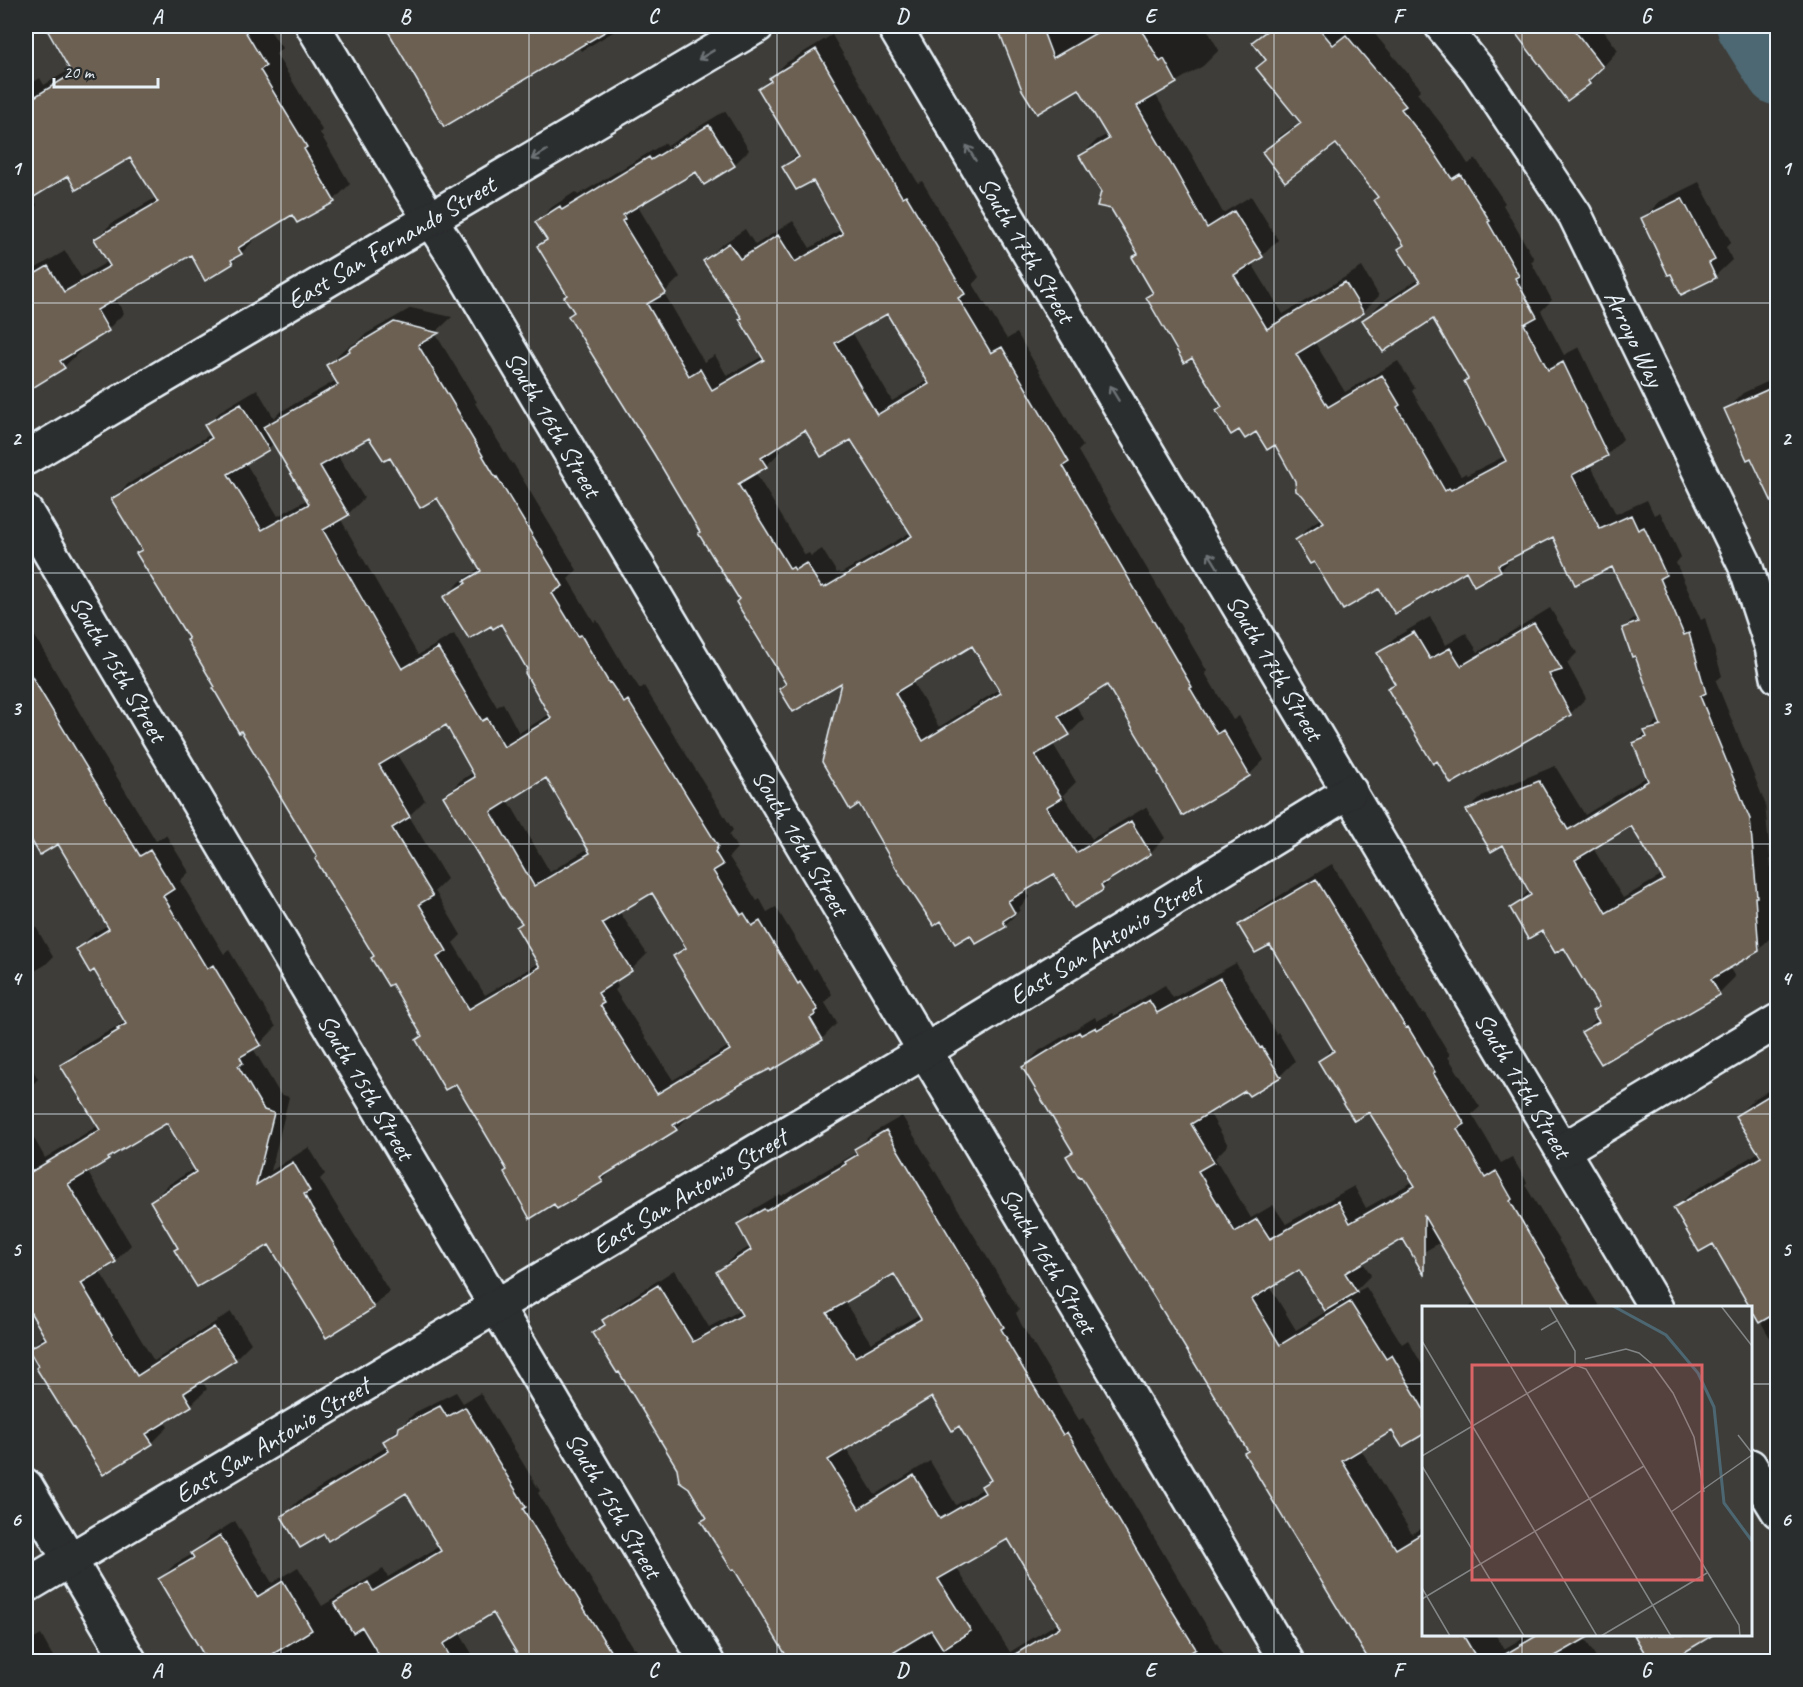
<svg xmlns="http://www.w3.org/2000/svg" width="1803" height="1687" font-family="Caveat,sans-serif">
  <rect width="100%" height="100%" fill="#3e3d39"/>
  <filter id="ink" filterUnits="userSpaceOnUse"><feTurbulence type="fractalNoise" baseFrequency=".0167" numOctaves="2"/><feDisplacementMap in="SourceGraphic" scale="12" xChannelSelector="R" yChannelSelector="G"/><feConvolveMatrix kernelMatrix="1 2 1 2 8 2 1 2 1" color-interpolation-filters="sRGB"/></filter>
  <g filter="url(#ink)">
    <path fill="#0007" fill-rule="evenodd" d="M26 26H40L26 34Z
      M47 26H267L282 48 276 54 322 130 320 133 350 184 334 200 292 213 256 235 257 237 232 263 206 279 191 253 115 298 124 313 108 329 78 348 80 351 64 367 38 381 26 378V274L65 251 81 277 109 261 96 239 112 223 157 197 131 156 69 174 32 196 37 205 26 217V87L40 78 44 85 71 69Z
      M385 26H623L581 51 578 46 444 125Z
      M998 26H1205L1219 50 1203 66 1155 94 1192 155 1223 213 1251 196 1278 240 1262 256 1251 262 1283 314 1362 267 1379 296 1363 312 1314 341 1345 392 1398 361 1415 388 1412 391 1461 476 1466 473 1467 475 1505 456 1469 378 1433 317 1364 320 1380 304 1419 279 1405 245 1379 196 1336 142 1264 152 1280 136 1301 121 1267 59 1254 42 1271 26H1368L1421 89 1417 93 1446 130 1468 164 1476 159 1505 203 1503 205 1534 259 1531 262 1552 300 1541 311 1564 355 1579 347 1623 439 1607 455 1590 464 1616 514 1647 500 1654 515 1660 512 1681 557 1676 563 1701 620 1705 618 1722 676 1716 681 1765 803 1772 880 1771 881 1774 934 1758 950 1729 967 1735 977 1719 993 1583 1032 1598 1017 1594 1011 1600 1006 1564 946 1512 908 1530 890 1504 843 1468 810 1484 795 1555 766 1585 815 1648 776 1635 743 1660 718 1636 654 1623 629 1636 616 1613 565 1553 535 1517 553 1501 570 1475 584 1467 568 1379 587 1315 560 1296 540 1312 524 1322 518 1297 481 1275 443 1257 430 1240 428 1218 411 1223 406 1192 356 1148 297 1154 292 1134 258 1139 252 1081 156 1097 140 1108 134 1079 87 1024 89ZM1632 824 1663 875 1623 898 1593 848Z
      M1511 26H1600L1618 50 1589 83 1567 99Z
      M832 35 918 183 922 181 979 277 973 284 1007 339 1017 333 1083 446 1078 451 1207 671 1205 673 1233 720 1239 716 1264 760 1249 775 1161 772 1108 683 1075 704 1084 719 1069 734 1053 744 1076 782 1063 795 1092 839 1146 807 1165 838 1150 853 1117 874 1101 890 1055 872 1025 889 1029 897 1019 908 1020 910 1005 925 977 942 844 680 781 689 787 682 702 531 570 316 575 311 569 294 539 247 547 238 537 222 552 207 575 192 578 195 665 143 667 146 725 111 749 150 734 165 696 170 637 205 680 277 664 293 704 362 715 355 727 376 763 356 743 317 705 261 720 246 745 229 755 245 793 221 810 248 842 229 813 179 784 167 798 153 759 89 786 63ZM888 312 928 380 892 401 852 332ZM806 428 852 437 911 532 840 574 839 572 837 573 822 549 811 556 809 553 805 555 755 472 766 466 781 451 778 446ZM973 644 1000 689 939 727 912 681Z
      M1699 182 1731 242 1726 247 1732 260 1715 276 1681 293 1643 219 1659 202Z
      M411 308 452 317 435 333 477 402 475 403 512 464 513 463 577 570 568 579 594 622 597 620 625 668H626L640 689 644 686 733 830 729 835 737 848 729 857 757 901 760 899 767 912 776 907 814 970 816 968 832 994 825 1003 837 1023 822 1039 747 1079 691 1114 676 1129 617 1165 602 1181 508 1169 456 1082 423 1035 217 686 191 639 138 554 143 549 112 499 128 484 211 434 206 425 222 410 257 389 274 418 280 412 337 380 328 365 343 350 360 340 366 334ZM369 436 438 496 481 567 461 581 445 597 501 622 528 668 550 714 519 733 503 703 497 707 454 634 418 655 340 518 348 514 364 498 337 454ZM274 443 308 499 278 516 245 462 268 449ZM447 723 474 772 460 781 445 796 523 922 518 927 539 963 485 995 453 943 461 935 435 891 447 879 409 816 425 800 396 753ZM546 776 589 848 550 872 508 800ZM653 890 686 945 675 956 729 1046 673 1080 615 990 618 987 615 980 631 970 647 954 619 911Z
      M1778 377V506L1726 410 1743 393Z
      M1550 608 1577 653 1567 663 1586 698 1570 714 1389 688 1396 682 1379 653 1394 638 1430 617 1446 645 1466 633 1478 652Z
      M26 621 88 727 87 728 156 841 166 835 189 872 180 881 224 954 229 950 276 1027 254 1050 280 1094 289 1097 271 1171 309 1147 325 1174 320 1179 328 1192 389 1291 373 1307 269 1243 179 1247 152 1201 168 1185 195 1168 167 1121 114 1152 108 1159 87 1171 131 1245 115 1261 99 1270 154 1361 231 1312 251 1343 235 1359 202 1380 207 1389 191 1405 164 1421 168 1427 152 1443 40 1366 30 1349 45 1334 26 1302V1124L45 1158 99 1125 62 1065 78 1049 126 1021 95 968 78 949 94 933 108 925 59 842 41 853 26 828Z
      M1332 864 1422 1013 1424 1012 1450 1055 1448 1057 1480 1107 1472 1114 1501 1163 1512 1157 1527 1182 1525 1185 1600 1308H1469L1476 1300 1441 1242 1415 1257 1404 1237 1362 1261 1371 1275 1352 1294 1366 1287 1402 1344 1408 1340 1424 1368V1433L1393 1429 1360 1448 1412 1534 1424 1527V1634H1495L1504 1649 1529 1634H1582L1599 1662H1378L1082 1175 1068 1156 1074 1150 1024 1067 1039 1051 1095 1017 1097 1021 1112 1013 1114 1016 1165 985 1173 998 1236 963 1276 1034 1278 1032 1295 1061 1280 1076 1246 1089 1209 1112 1228 1145 1215 1158 1251 1218 1273 1205 1286 1224 1354 1186 1366 1208 1414 1181 1370 1110 1320 1061 1333 1047 1270 942 1240 926 1256 910ZM1300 1268 1327 1311 1296 1330 1270 1287Z
      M36 927 53 957 45 965 26 976V933Z
      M26 1058 38 1079 29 1088 31 1092 26 1097Z
      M1778 1085V1351L1713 1242 1675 1208 1692 1192 1759 1152 1737 1116 1754 1099Z
      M902 1116 1019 1310 1016 1313 1021 1324 1079 1420 1083 1418 1228 1662H791L734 1567 703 1522 708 1517 620 1370 594 1333 620 1305 674 1270 709 1327 741 1310 718 1272 734 1256 751 1246 739 1225 754 1209 780 1194 781 1196 857 1152 856 1150 871 1134ZM894 1272 920 1314 871 1343 844 1301ZM932 1395 959 1424 991 1478 983 1486 984 1488 956 1505 930 1461 875 1495 846 1448ZM1008 1537 1059 1622 1010 1652 956 1567Z
      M456 1392 463 1403 480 1393 540 1491 538 1493 633 1648 635 1647 644 1662H524L494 1611 459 1632 477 1662H209L160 1579 175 1564 193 1554 208 1538 235 1521 272 1583 298 1567 322 1606 383 1569 388 1577 440 1546 407 1491 324 1532 283 1516 298 1501 388 1446 385 1441 416 1412Z
      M1636 1634H1703L1693 1645 1652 1662Z
      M41 1635 56 1662H26V1644Z"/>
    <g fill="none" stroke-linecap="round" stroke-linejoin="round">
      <path stroke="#4d6772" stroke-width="63" d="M1748 26 1778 74"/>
    </g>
    <path fill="#6c6153" stroke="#e8f1f8" stroke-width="1.5" fill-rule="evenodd" d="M45 26H242L266 66 260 70 307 147 304 149 335 202 297 223 292 215 238 248 242 254 231 260 233 264 205 281 191 255 97 310 109 331 60 361 65 368 26 392V279L48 266 64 292 110 266 94 239 158 202 130 158 76 190 68 176 26 202V102L72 74Z
      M385 26H615L444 127Z
      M997 26H1041L1053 58 1108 26H1139L1160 62 1164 59 1177 83 1137 106 1176 172 1207 228 1234 211 1263 257 1234 275 1267 329 1345 282 1364 313 1296 354 1328 407 1382 375 1400 405 1397 407 1445 491 1449 488 1451 490 1506 461 1464 381 1468 379 1433 319 1383 352 1362 320 1420 282 1398 249 1404 245 1374 200 1378 197 1336 144 1285 182 1262 152 1301 123 1256 68 1266 60 1252 42 1273 26H1317L1333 45 1346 35 1406 106 1401 109 1430 146 1452 179 1460 174 1490 221 1488 222 1519 276 1515 278 1537 317 1524 324 1548 370 1563 362 1608 456 1572 475 1600 529 1631 515 1638 530 1644 527 1666 575 1660 578 1684 635 1689 633 1706 693 1700 696 1750 819 1757 897H1755L1759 951 1711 979 1720 995 1601 1064 1581 1032 1599 1022 1592 1011 1599 1007 1564 948 1555 953 1542 931 1528 939 1510 908 1531 895 1503 845 1491 852 1466 810 1539 781 1568 830 1648 781 1633 743 1647 737 1644 731 1661 726 1635 656 1632 657 1622 628 1638 622 1612 567 1575 585 1553 537 1498 565 1501 571 1474 586 1466 571 1395 614 1379 589 1343 610 1314 562 1310 564 1295 540 1324 522 1302 495 1296 491 1295 481 1275 445 1267 450 1256 432 1245 439 1239 430 1231 435 1216 411 1222 407 1192 358 1184 363 1146 297 1153 293 1132 257 1138 254 1111 209 1097 206 1101 192 1079 156 1109 139 1079 89 1037 114 1022 90ZM1631 826 1664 880 1606 913 1575 860Z
      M1510 26H1571L1603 67 1588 81 1590 84 1567 101Z
      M816 49 902 197 906 195 965 294 958 298 991 353 1002 347 1069 462 1063 466 1192 687 1190 688 1217 734 1223 730 1250 776 1182 816 1158 773 1159 772 1107 685 1058 716 1070 735 1035 755 1062 798 1046 807 1076 853 1131 821 1151 854 1101 885 1103 889 1102 891 1074 908 1054 874 1008 901 1015 913 1003 921 1006 927 976 944 970 935 955 944 941 921 934 926 897 870 859 804 850 810 822 762 841 683 793 712 779 689 786 684 736 602 739 599 698 533 700 532 654 454 568 316 574 312 564 297 567 295 537 246 547 240 535 222 560 206 562 210 649 157 651 160 709 125 735 166 704 185 696 172 623 215 625 219 622 221 666 293 647 304 689 376 700 369 712 390 764 360 739 319 742 318 703 261 729 243 740 259 778 235 795 262 843 234 813 181 796 190 782 167 799 157 758 89 771 81 769 78ZM887 314 929 384 877 415 835 343ZM805 430 821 457 851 440 912 536 824 588 823 586 821 587 806 563 795 570 793 567 790 569 738 484 767 467 761 458ZM972 646 1001 693 923 741 895 693Z
      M1682 198 1715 260 1709 263 1716 278 1681 295 1671 274 1668 275 1641 218Z
      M394 322 439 333 418 345 462 418 461 419 496 478 497 477 563 586 552 593 578 636 581 635 609 683 610 682 624 703 628 700 718 846 715 852 723 865 713 871 741 915 744 913 752 926 760 921 798 984 800 982 818 1010 814 1012 815 1015 810 1018 823 1040 771 1071 770 1069 748 1080 673 1125 677 1130 600 1178 603 1182 557 1209 554 1204 530 1219 504 1172 507 1170 456 1084 445 1090 416 1040 422 1036 392 984 388 986 371 958 374 956 315 859 317 857 241 731 239 733 213 688 215 687 187 640 189 639 136 553 142 550 111 499 212 438 204 425 241 404 269 450 228 474 262 530 309 504 263 427 338 385 326 365 350 351 349 349ZM369 438 384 461 390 458 420 508 437 498 481 571 464 581 466 583 443 597 469 639 491 626 493 629 501 624 527 669 525 673 551 718 504 747 487 718 482 721 438 648 402 669 323 530 349 515 320 466ZM446 725 475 777 443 796 509 907 522 923 516 927 540 967 469 1009 437 957 447 951 419 904 433 896 392 828 410 817 379 765ZM546 778 590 853 534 886 491 812ZM652 893 686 948 673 956 730 1050 657 1094 600 1005 604 1003 598 993 632 971 602 923Z
      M1778 385V515L1751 458 1747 460 1724 409Z
      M1534 623 1562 670 1549 674 1571 715 1451 784 1437 761 1433 764 1387 688 1395 684 1377 653 1414 632 1430 659 1450 648 1461 666Z
      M26 667 140 856 150 850 174 889 163 896 207 969 213 965 261 1045 240 1057 243 1063 238 1066 264 1110 274 1113 256 1185 293 1162 310 1191 304 1194 312 1209 374 1308 326 1338 269 1245 197 1287 174 1250 178 1248 150 1201 196 1172 167 1123 108 1158 109 1160 68 1184 116 1262 81 1283 137 1376 214 1327 236 1360 184 1393 192 1406 146 1434 153 1444 103 1475 36 1368 38 1366 28 1349 46 1339 26 1305V1175L100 1130 60 1065 119 1030 117 1029 126 1024 94 970 90 973 76 949 109 929 58 844 40 855 26 831Z
      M1316 879 1406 1028 1408 1027 1435 1072 1433 1073 1465 1124 1457 1129 1485 1178 1496 1171 1512 1199 1510 1201 1573 1308H1478L1424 1216V1275L1403 1239 1345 1273 1357 1292 1325 1311 1299 1270 1252 1299 1280 1345 1350 1302 1386 1359 1392 1355 1424 1410V1434L1402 1447 1392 1431 1342 1461 1396 1549 1424 1532V1635H1463L1479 1662H1370L1244 1453 1248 1451 1081 1177 1079 1178 1066 1156 1073 1152 1022 1067 1079 1032 1081 1035 1096 1027 1097 1030 1149 1000 1157 1013 1220 978 1260 1048 1262 1047 1281 1077 1249 1096 1245 1091 1191 1124 1214 1162 1198 1171 1235 1232 1257 1219 1270 1239 1338 1201 1350 1223 1415 1186 1369 1112 1354 1121 1318 1061 1334 1051 1270 945 1255 953 1238 925Z
      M1778 1090V1312L1759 1323 1713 1244 1699 1252 1673 1208 1761 1157 1735 1116Z
      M886 1130 1004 1327 1001 1329 1007 1339 1006 1340 1063 1435 1067 1432 1170 1607 1196 1649 1176 1662H1002L1060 1627 1008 1539 938 1579 971 1631 943 1649 931 1630 878 1662H790L734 1569 732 1570 701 1521 707 1518 689 1488 679 1481 677 1468 619 1372 617 1373 592 1333 605 1325 602 1320 658 1285 693 1342 742 1315 716 1272 751 1250 737 1224 764 1209 766 1211 846 1164 845 1162 857 1155 854 1149ZM894 1274 921 1319 855 1357 827 1313ZM932 1397 952 1431 959 1426 991 1480 981 1486 985 1493 940 1519 914 1475 859 1509 828 1460Z
      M440 1406 447 1417 465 1407 526 1507 523 1509 617 1662H522L493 1613 443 1644 453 1662H383L362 1627 353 1633 334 1603 368 1582 373 1591 441 1551 406 1493 328 1541 324 1534 300 1548 281 1516 389 1451 383 1441 398 1432 399 1427Z
      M220 1535 257 1597 283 1581 312 1630 260 1662H208L158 1579 194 1558 191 1553Z
      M1538 1635H1592L1545 1662H1492Z
      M1634 1635H1713L1668 1662H1650Z"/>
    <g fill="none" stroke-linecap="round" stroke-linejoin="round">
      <g stroke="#e8f1f8" stroke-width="38">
        <g id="minor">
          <path id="s1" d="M313 26 407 183 452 253 1287 1662"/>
          <path id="s2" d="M894 26 1656 1308"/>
          <path id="s3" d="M1442 26 1478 70 1575 215 1745 565 1772 647 1778 677"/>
          <path id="s4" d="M26 458 757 26"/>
          <path id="s5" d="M26 512 707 1662"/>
          <path d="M1563 1150 1778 1021"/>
          <path d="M1750 1466 1778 1511"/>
          <path d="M26 1486 130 1662"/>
          <path id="s6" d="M26 1586 925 1051 1350 791"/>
        </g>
      </g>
      <use href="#minor" stroke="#2a2d2e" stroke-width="33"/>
    </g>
    <defs><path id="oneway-shaft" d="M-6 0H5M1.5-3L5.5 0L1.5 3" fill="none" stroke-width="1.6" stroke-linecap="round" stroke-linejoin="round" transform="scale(1.5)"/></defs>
    <g stroke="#6c7275">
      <use href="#oneway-shaft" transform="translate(706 55) rotate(149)"/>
      <use href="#oneway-shaft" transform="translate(971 153) rotate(-121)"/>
      <use href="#oneway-shaft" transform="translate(539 155) rotate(149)"/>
      <use href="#oneway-shaft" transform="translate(1114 393) rotate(-121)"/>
      <use href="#oneway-shaft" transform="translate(1213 560) rotate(-121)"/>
    </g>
  </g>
  <path fill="none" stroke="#e8f1f8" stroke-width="1.5" stroke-opacity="0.55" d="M281 26V1662M529 26V1662M777 26V1662M1026 26V1662M1274 26V1662M1522 26V1308M26 303H1778M26 573H1778M26 844H1778M26 1114H1778M26 1384H1424M1750 1384H1778M1522 1634V1662"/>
  <g text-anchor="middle" stroke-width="5" stroke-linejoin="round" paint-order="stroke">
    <g font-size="26" fill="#e8f1f8" stroke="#2a2d2e">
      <text dy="9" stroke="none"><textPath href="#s4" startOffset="424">East San Fernando Street</textPath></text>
      <text dy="9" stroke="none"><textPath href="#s2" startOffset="260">South 17th Street</textPath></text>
      <text dy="9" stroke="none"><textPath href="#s3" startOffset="368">Arroyo Way</textPath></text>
      <text dy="9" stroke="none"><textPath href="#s1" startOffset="465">South 16th Street</textPath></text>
      <text dy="9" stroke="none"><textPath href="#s2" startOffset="746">South 17th Street</textPath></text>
      <text dy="9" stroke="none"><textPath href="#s5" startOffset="182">South 15th Street</textPath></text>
      <text dy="9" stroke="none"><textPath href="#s1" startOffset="951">South 16th Street</textPath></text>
      <text dy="9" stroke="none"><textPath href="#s6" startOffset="1258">East San Antonio Street</textPath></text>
      <text dy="9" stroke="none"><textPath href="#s2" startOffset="1232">South 17th Street</textPath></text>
      <text dy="9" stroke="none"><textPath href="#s5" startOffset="668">South 15th Street</textPath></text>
      <text dy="9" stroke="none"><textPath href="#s6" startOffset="772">East San Antonio Street</textPath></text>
      <text dy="9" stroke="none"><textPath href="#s1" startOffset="1437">South 16th Street</textPath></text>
      <text dy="9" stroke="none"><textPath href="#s6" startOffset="286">East San Antonio Street</textPath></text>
      <text dy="9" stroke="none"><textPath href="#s5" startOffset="1154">South 15th Street</textPath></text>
    </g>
  </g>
  <g transform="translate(1422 1306)">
    <rect width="330" height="330" fill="#3e3d39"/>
    <path fill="none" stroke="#4d6772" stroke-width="3" d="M191 0 244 29 276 67 292 101 302 197 330 235"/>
    <path fill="none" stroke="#828585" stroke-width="1.5" d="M53 0 249 330M127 0 153 45V59M299 0 330 40M119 24 136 14M0 35 175 330M163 53 204 43 217 47 230 58 251 87 272 131 282 186M153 59 164 63 317 319 318 330M316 129 330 147M0 150 153 59M0 160 102 330M249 206 330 149M0 282 28 330M0 293 222 160M179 330 285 267"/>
    <path fill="#db6466" fill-opacity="0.15" stroke="#db6466" stroke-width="3" d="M50 59H280V274H50Z"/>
    <rect width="330" height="330" fill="none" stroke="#e8f1f8" stroke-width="3"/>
  </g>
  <rect width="1803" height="1687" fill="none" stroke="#2a2d2e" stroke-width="66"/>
  <path d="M54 78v9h104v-9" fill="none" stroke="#e8f1f8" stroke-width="3"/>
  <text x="63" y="78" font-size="18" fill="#e8f1f8" stroke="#2a2d2e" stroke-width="4.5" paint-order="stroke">20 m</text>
  <rect x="33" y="33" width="1737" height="1621" fill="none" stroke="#e8f1f8" stroke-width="2"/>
  <g font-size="20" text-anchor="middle" font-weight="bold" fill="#e8f1f8">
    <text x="157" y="23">A</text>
    <text x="405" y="23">B</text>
    <text x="653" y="23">C</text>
    <text x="902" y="23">D</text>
    <text x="1150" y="23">E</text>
    <text x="1398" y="23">F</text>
    <text x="1646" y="23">G</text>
    <text x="16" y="175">1</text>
    <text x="1786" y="175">1</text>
    <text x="16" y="445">2</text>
    <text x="1786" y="445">2</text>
    <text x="16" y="715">3</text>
    <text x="1786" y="715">3</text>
    <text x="16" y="985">4</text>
    <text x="1786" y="985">4</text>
    <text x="16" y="1256">5</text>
    <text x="1786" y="1256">5</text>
    <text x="16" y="1526">6</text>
    <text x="1786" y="1526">6</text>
    <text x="157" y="1677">A</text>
    <text x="405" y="1677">B</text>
    <text x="653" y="1677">C</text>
    <text x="902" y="1677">D</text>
    <text x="1150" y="1677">E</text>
    <text x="1398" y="1677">F</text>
    <text x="1646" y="1677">G</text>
  </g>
</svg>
